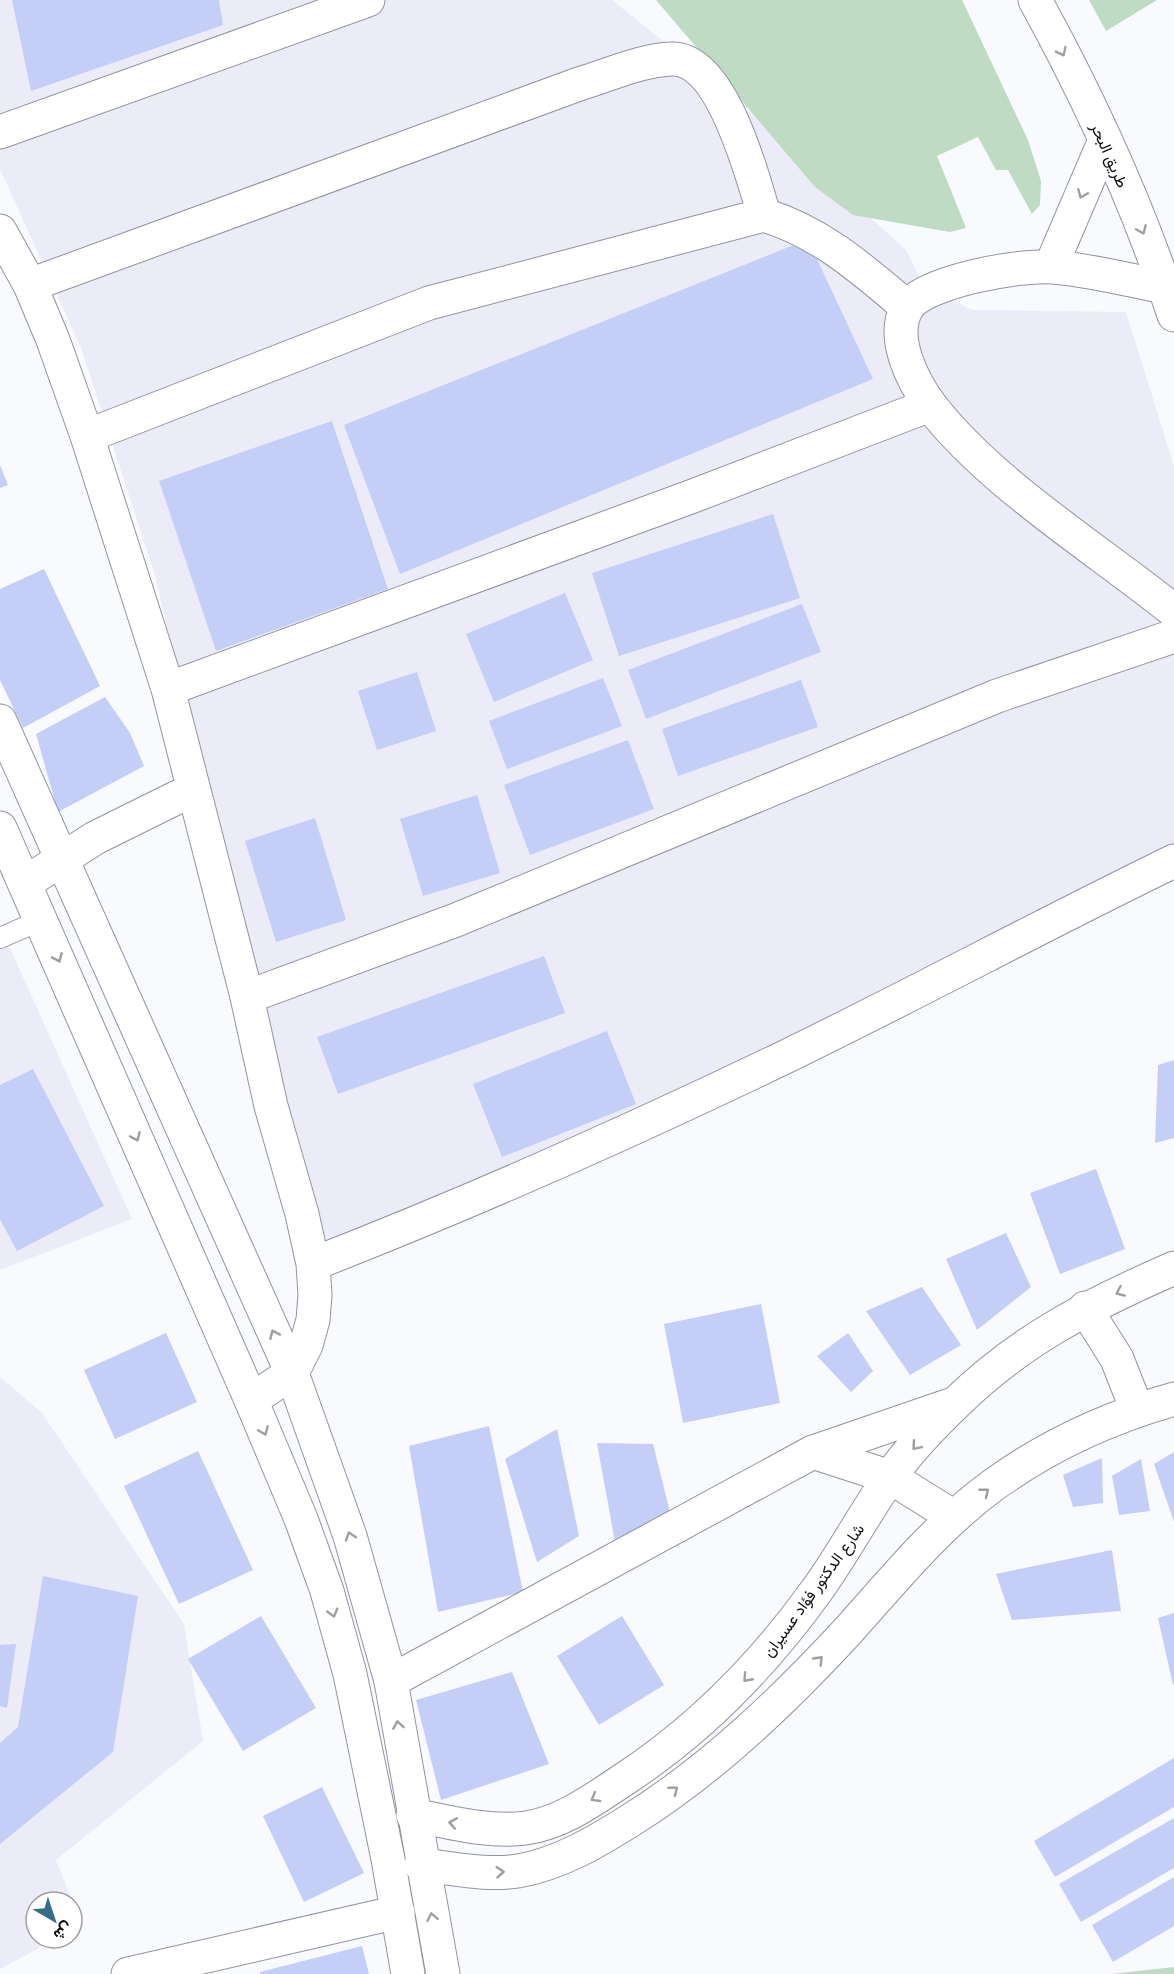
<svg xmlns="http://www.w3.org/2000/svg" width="1174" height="1974" font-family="'Golos Text',Vazirmatn,sans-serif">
  <rect width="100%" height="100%" fill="#f9fafe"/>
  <path fill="#ebecf7" d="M0 0H612L784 139 906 250 923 285 972 310 1126 312 1174 466V851L1033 921 531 1160 323 1247 221 864 155 575 81 348 0 169Z
    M0 926 132 1219 0 1270Z
    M0 1377 42 1413 184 1624 203 1741 56 1860 77 1913 72 1921V1902H36V1938H58L0 1969Z"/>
  <path fill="#bfdbc3" d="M656 0H962L1028 140 1041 181 1040 205 1032 214 1008 170H996L978 137 937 156 966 228 950 232 853 215 815 187Z
    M1089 0H1157L1106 31Z
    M1174 1967V1974H1111Z"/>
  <path fill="#c4cef7" d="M12 0H219L223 25 31 91Z
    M799 243 816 257 873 379 400 574 344 425Z
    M332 421 388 589 216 651 159 481Z
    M0 465 8 485 0 488Z
    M773 514 800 598 619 656 592 573Z
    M44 569 100 686 23 728 0 680V589Z
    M565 593 593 660 494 702 466 634Z
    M802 604 821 652 646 719 628 670Z
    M417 672 436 731 377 750 358 691Z
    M603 678 622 726 507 769 489 721Z
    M801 680 818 727 678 776 662 729Z
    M105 697 130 733 144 766 58 812 36 734Z
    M628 740 654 809 530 855 504 785Z
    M477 795 500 873 423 896 400 819Z
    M315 818 346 920 276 942 245 841Z
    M544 956 565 1013 338 1094 317 1037Z
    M607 1031 636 1104 502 1157 473 1084Z
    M1174 1060V1138L1155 1143 1158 1065Z
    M33 1069 104 1206 17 1251 0 1219V1085Z
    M1096 1169 1125 1249 1060 1274 1030 1193Z
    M1006 1233 1031 1287 977 1330 946 1259Z
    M922 1287 961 1345 910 1375 866 1311Z
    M761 1304 780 1403 683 1423 664 1324Z
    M166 1333 197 1402 115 1439 84 1370Z
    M848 1333 873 1371 851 1392 817 1356Z
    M489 1426 523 1592 438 1612 409 1446Z
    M557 1429 579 1536 537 1562 505 1459Z
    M597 1443 653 1444 672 1520 615 1542Z
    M198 1451 253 1570 179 1604 124 1486Z
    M1174 1452V1522L1154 1464Z
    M1102 1458 1103 1503 1073 1507 1063 1475Z
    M1141 1459 1150 1511 1119 1515 1112 1476Z
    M1112 1550 1121 1611 1012 1620 996 1574Z
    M43 1576 138 1596 113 1752 0 1844V1743L18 1727Z
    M1174 1613V1685H1173L1158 1618Z
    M261 1616 316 1708 243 1751 188 1659Z
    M622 1616 664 1685 599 1725 557 1656Z
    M16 1644 7 1708 0 1706V1645Z
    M512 1672 549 1764 441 1800 416 1700Z
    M1174 1758V1807L1055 1877 1034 1841Z
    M322 1787 364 1873 304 1902 263 1816Z
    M1174 1818V1868L1081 1922 1059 1884Z
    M1174 1877V1926L1113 1962 1092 1925Z
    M362 1946 369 1974H260V1972Z"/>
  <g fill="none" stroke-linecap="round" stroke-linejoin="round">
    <g stroke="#91949e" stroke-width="22">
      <path id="service" d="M0 938 41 920"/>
    </g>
    <g stroke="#91949e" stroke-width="35">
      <path id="minor" d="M0 132 368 0
        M0 231 30 285 53 340 87 436 168 689 247 997 271 1106 302 1214 313 1264 315 1295 313 1320 306 1345 292 1373 251 1400
        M1051 266 1105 140
        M30 285 579 84C609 75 641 60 672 59 722 58 753 177 764 215
        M1165 287C1128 280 1090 270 1053 267 1023 264 923 281 907 308 890 337 913 382 931 406 990 483 1097 549 1174 611
        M87 436 429 303 764 215C821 232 863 270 907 307
        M168 689 693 496 930 405
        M25 883 95 838 192 790
        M247 997 456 920 997 696 1174 636
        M313 1264C472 1202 627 1133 781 1059 913 995 1042 925 1174 861
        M1085 1308 1117 1359 1137 1410
        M813 1452 890 1477 954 1517
        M391 1681 813 1452 953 1404
        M413 1815C449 1822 489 1833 526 1828 562 1823 594 1799 623 1780 701 1729 763 1665 817 1590 843 1554 864 1514 890 1477 908 1451 933 1425 956 1403 1021 1339 1092 1304 1174 1268
        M421 1865C453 1868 486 1876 518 1871 559 1864 596 1842 631 1820 711 1770 782 1702 846 1633 892 1582 936 1527 992 1486 1048 1445 1107 1418 1174 1399
        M128 1974 398 1912"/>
    </g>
    <g stroke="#91949e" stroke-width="35">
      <path id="primary" d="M0 721 292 1373 350 1536 391 1681 443 1974
        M0 828 251 1400 301 1519 327 1591 350 1674 388 1859 408 1974"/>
    </g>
    <g stroke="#91949e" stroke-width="35">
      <path id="trunk" d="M1035 0C1090 100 1139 207 1174 315"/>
    </g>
    <use href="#service" stroke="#fff" stroke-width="20"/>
    <use href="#minor" stroke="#fff" stroke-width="33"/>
    <use href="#primary" stroke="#fff" stroke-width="33"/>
    <use href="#trunk" stroke="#fff" stroke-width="33"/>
  </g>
  <defs><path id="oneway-chevron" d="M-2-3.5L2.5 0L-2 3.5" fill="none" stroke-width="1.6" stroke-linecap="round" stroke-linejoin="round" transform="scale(1.5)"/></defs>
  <g stroke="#9f9fa1">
    <use href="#oneway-chevron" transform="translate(1062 52) rotate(64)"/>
    <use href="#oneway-chevron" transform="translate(1082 194) rotate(113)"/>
    <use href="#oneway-chevron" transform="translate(1142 230) rotate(67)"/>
    <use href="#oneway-chevron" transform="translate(58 958) rotate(66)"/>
    <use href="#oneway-chevron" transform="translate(136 1137) rotate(66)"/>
    <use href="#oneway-chevron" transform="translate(1120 1292) rotate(156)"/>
    <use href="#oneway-chevron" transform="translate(274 1334) rotate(-114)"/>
    <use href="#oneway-chevron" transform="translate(264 1431) rotate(67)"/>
    <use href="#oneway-chevron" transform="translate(916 1446) rotate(131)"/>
    <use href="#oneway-chevron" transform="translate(985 1492) rotate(-39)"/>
    <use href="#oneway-chevron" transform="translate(350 1536) rotate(-108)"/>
    <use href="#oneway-chevron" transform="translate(333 1613) rotate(74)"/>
    <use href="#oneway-chevron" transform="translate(819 1660) rotate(-46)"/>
    <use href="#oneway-chevron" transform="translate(747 1678) rotate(132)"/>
    <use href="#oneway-chevron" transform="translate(398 1725) rotate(-99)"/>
    <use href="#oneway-chevron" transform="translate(674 1790) rotate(-38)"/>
    <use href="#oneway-chevron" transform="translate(595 1798) rotate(149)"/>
    <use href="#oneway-chevron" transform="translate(453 1823) rotate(-170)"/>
    <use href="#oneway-chevron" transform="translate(500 1872) rotate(-4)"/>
    <use href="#oneway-chevron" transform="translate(432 1917) rotate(-101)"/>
  </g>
  <g text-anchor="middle" stroke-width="5" stroke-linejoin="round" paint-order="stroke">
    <g font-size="16" fill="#0f1014" stroke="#fff">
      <text transform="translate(1110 155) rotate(66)" y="6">طريق البحر</text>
      <text transform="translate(813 1590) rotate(-54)" y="6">شارع الدكتور فؤاد عسيران</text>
    </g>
  </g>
  <g transform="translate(54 1920) rotate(141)"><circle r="28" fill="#ffffff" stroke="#9f9fa1" stroke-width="1.5"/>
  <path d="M0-4.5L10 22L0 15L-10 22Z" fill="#356e88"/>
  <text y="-9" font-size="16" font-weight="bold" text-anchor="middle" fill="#0f1014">ش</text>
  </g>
</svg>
